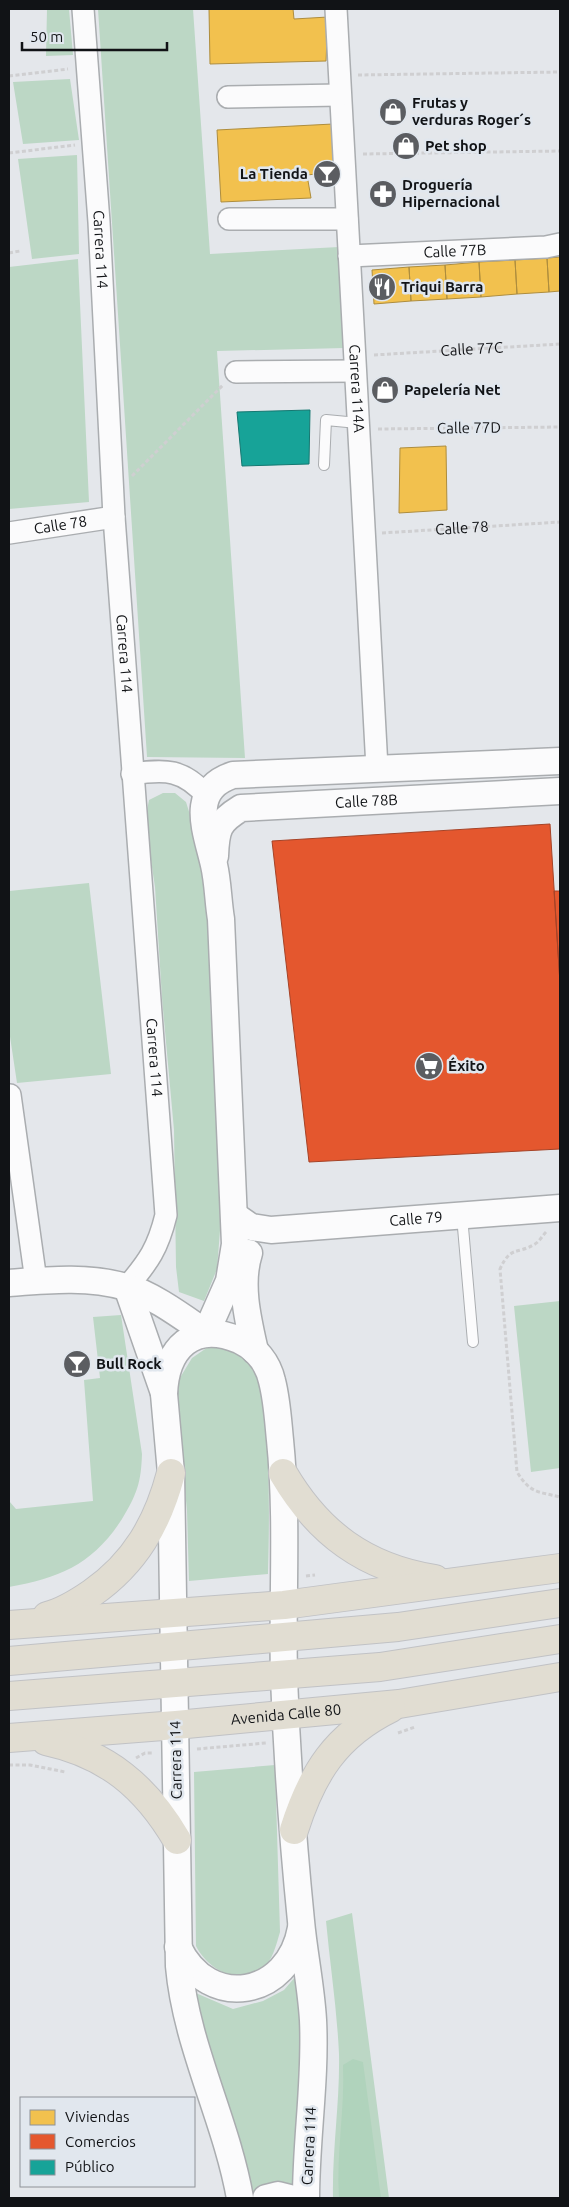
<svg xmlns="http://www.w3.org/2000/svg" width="569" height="2207" font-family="Ubuntu,sans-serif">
  <rect width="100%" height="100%" fill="#e4e7eb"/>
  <path fill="#bcd7c5" d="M47 9H69L73 55 46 56Z
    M98 9H193L210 254 339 247 344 348 217 351 245 758 147 757Z
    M70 79 79 140 23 144 13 82Z
    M77 155 79 254 32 259 18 159Z
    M78 259 89 502 9 509V267Z
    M163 793H175L186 802 191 818 203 874 210 937V1004L223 1192 217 1269 204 1301 179 1292 176 1267 174 1130 162 998 155 887 145 821 149 800Z
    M89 883 111 1074 17 1083 9 1030V891Z
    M560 1301V1468L531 1472 514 1306Z
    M121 1315 142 1454C141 1483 137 1494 122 1519 93 1564 60 1578 9 1587V1501L16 1509 93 1501 84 1380 100 1378 93 1317Z
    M225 1346C233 1351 244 1356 251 1363 273 1388 269 1536 268 1574L189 1581 187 1511 177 1403 178 1381 192 1358 208 1347Z
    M275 1765 280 1932C276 1945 273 1961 261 1970 237 1987 207 1968 196 1946L194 1772Z
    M352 1913 389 2198H333C332 2150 340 2102 339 2054 337 2009 330 1965 326 1921Z
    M296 1976 302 2031 295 2192 247 2198 191 1991 233 2009 263 2001 284 1990Z"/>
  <path fill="#b0d3bc" d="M353 2059 363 2062 381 2198H339C336 2154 345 2109 343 2065Z"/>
  <path fill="#f2c14e" stroke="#ae8d3d" d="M209 9H293L294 19 328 17 326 61 210 64Z
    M333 124 334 172 307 175 311 198 221 202 217 130Z
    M560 257V291L549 292 547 258Z
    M547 258 549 292 517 294 515 260Z
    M515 260 517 294 481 297 479 262Z
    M479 262 481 297 447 299 445 265Z
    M445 265 447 299 411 301 409 267Z
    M409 267 411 301 374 304 372 270Z
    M446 446 447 510 399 513 400 448Z"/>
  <path fill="#e4572e" stroke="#a54327" d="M550 824 560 983V1149L309 1162 272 841Z
    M554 891H560V983Z"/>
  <path fill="#17a398" stroke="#157871" d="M310 410 309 464 242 466 237 412Z"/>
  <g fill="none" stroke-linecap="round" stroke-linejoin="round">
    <g stroke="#aaadb0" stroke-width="12">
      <path id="service" d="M324 465 326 420 358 423
        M462 1216 473 1342"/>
    </g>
    <g stroke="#aaadb0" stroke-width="24">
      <g id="minor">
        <path id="s3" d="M83 9 99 222 114 517 166 1215C158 1248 149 1261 127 1287"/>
        <path id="s4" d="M336 9 377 768"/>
        <path d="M228 97 340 95"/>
        <path d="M229 219H347"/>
        <path id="s5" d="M349 256 546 247 560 244"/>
        <path d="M236 372 355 371"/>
        <path id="s6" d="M9 533 114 517"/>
        <path d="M132 774C166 769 183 769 207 796"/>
        <path d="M10 1095 36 1281"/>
      </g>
    </g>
    <g stroke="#aaadb0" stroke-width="29">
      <g id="tertiary">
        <path id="s7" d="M215 856C216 829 218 822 241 808L560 791"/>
        <path id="s8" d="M235 1216 251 1227 271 1230 560 1208"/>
        <path d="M249 1253C239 1284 248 1320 255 1351"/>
        <path d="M9 1283C48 1280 88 1276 126 1287 152 1294 184 1318 206 1333"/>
        <path d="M127 1287 164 1393"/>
        <path d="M206 1333 229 1281 235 1244 221 919C218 901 218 882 214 865 206 830 188 790 233 775L560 761"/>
        <path d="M178 1947C209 2012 289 1997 301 1928"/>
        <path d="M240 2198C226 2119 186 2046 179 1966L171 1473 164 1394C166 1348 193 1321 239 1340 256 1348 268 1363 272 1381 277 1400 278 1420 280 1440 288 1519 282 1599 284 1678 287 1759 293 1841 301 1921 304 1954 311 1986 313 2020 316 2079 306 2139 306 2198"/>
        <path d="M266 2198 278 2195 290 2198"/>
      </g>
    </g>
    <g stroke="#c1c2c5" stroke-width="30">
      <g id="trunk">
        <path d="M283 1473C318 1533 365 1568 435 1579"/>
        <path d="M47 1616C63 1612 79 1602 92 1593 135 1563 158 1523 171 1473"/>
        <path d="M9 1625 284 1605 560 1568"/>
        <path d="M9 1661 398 1627 560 1603"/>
        <path d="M9 1696 380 1667 560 1639"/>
        <path id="s9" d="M9 1738 176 1725 399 1704 560 1677"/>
        <path d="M46 1741C107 1754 146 1787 177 1840"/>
        <path d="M294 1830C312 1773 336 1735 391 1708"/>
      </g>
    </g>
    <g stroke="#cfcfd1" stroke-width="3" stroke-dasharray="4 2.5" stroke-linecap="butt">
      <path d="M358 75 560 72"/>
      <path d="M9 76 68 69"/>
      <path d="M9 153 75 145"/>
      <path d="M363 154 560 151"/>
      <path d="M9 253 20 251"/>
      <path id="s1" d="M374 355 560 344"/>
      <path d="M378 429 560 427"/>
      <path d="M132 476 223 385"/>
      <path id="s2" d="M382 533 560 522"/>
      <path d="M546 1232C543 1235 539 1242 535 1244 517 1255 511 1245 500 1269L517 1472C531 1494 537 1491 560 1497"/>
      <path d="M306 1576 315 1575"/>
      <path d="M398 1733 415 1727"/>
      <path d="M197 1749 266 1743"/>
      <path d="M136 1758 145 1753H154"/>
      <path d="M9 1765H30L65 1772"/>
    </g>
    <use href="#service" stroke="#fbfbfc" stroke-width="10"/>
    <use href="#minor" stroke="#fbfbfc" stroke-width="21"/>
    <use href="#tertiary" stroke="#fbfbfc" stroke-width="26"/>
    <use href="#trunk" stroke="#e1ddd2" stroke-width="28"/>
  </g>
  <defs>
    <g id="shop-disc" transform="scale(1.4375)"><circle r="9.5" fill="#5b5d61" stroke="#e1e7ee"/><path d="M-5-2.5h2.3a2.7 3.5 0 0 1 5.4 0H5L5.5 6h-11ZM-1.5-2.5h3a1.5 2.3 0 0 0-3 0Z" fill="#fff"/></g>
    <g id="bar-disc" transform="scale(1.4375)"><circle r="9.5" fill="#5b5d61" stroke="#e1e7ee"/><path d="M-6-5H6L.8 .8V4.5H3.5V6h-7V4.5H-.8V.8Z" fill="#fff"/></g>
    <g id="pharmacy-disc" transform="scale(1.4375)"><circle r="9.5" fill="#5b5d61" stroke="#e1e7ee"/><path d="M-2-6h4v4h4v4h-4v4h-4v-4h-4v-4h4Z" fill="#fff"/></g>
    <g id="restaurant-disc" transform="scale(1.4375)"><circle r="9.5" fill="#5b5d61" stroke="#e1e7ee"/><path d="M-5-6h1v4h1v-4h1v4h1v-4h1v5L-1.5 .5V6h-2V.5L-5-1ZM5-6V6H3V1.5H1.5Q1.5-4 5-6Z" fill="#fff"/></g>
    <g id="supermarket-disc" transform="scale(1.4375)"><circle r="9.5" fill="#5b5d61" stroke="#e1e7ee"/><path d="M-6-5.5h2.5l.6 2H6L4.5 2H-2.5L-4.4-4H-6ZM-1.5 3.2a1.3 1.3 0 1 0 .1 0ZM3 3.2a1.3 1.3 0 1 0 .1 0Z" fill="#fff"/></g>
  </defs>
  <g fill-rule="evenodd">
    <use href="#shop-disc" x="393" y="112"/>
    <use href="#shop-disc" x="406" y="146"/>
    <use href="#bar-disc" x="327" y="174"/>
    <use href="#pharmacy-disc" x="383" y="194"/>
    <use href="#restaurant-disc" x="382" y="287"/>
    <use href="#shop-disc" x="385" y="390"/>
    <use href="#supermarket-disc" x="429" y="1066"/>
    <use href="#bar-disc" x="77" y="1364"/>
  </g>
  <g text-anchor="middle" stroke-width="5" stroke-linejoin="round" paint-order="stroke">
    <g font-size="15" font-weight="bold" fill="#111316" stroke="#e1e7ee" text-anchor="start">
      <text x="412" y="108">Frutas y<tspan x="412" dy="17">verduras Roger´s</tspan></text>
      <text x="425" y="151">Pet shop</text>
      <text x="308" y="179" text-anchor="end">La Tienda</text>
      <text x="402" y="190">Droguería<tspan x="402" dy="17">Hipernacional</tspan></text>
      <text x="401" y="292">Triqui Barra</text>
      <text x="404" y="395">Papelería Net</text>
      <text x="448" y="1071">Éxito</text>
      <text x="96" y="1369">Bull Rock</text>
    </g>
    <g font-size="15" fill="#111316" stroke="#e1e7ee">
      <text dy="5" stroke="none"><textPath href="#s3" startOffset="241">Carrera 114</textPath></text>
      <text dy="5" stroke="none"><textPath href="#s5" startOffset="106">Calle 77B</textPath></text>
      <text dy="5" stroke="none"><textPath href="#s1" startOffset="98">Calle 77C</textPath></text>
      <text dy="5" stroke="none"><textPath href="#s4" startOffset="380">Carrera 114A</textPath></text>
      <text transform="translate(469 428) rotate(-1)" y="5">Calle 77D</text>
      <text dy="5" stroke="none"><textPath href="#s6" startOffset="52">Calle 78</textPath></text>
      <text dy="5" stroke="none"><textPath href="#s2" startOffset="80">Calle 78</textPath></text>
      <text dy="5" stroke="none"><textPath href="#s3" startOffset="646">Carrera 114</textPath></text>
      <text dy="5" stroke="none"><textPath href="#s7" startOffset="184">Calle 78B</textPath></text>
      <text dy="5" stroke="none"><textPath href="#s3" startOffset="1051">Carrera 114</textPath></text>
      <text dy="5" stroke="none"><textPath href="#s8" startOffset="185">Calle 79</textPath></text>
      <text dy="5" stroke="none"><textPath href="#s9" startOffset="278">Avenida Calle 80</textPath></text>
      <text transform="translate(176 1760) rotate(-91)" y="5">Carrera 114</text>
      <text transform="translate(309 2146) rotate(-87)" y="5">Carrera 114</text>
    </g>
  </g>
  <rect width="569" height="2207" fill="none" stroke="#111316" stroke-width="20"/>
  <rect x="20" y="2097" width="175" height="90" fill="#e1e7ee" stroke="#8e9298"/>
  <rect x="30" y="2110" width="25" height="15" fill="#f2c14e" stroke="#8e9298"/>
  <text x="65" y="2122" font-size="15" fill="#111316">Viviendas</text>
  <rect x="30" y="2134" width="25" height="15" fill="#e4572e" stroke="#8e9298"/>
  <text x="65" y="2147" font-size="15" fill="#111316">Comercios</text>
  <rect x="30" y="2160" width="25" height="15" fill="#17a398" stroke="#8e9298"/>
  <text x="65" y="2172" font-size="15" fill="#111316">Público</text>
  <path d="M22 42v8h145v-8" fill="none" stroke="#111316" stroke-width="2.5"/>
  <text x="30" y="42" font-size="15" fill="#111316" stroke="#e1e7ee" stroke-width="4" paint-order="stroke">50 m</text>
</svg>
